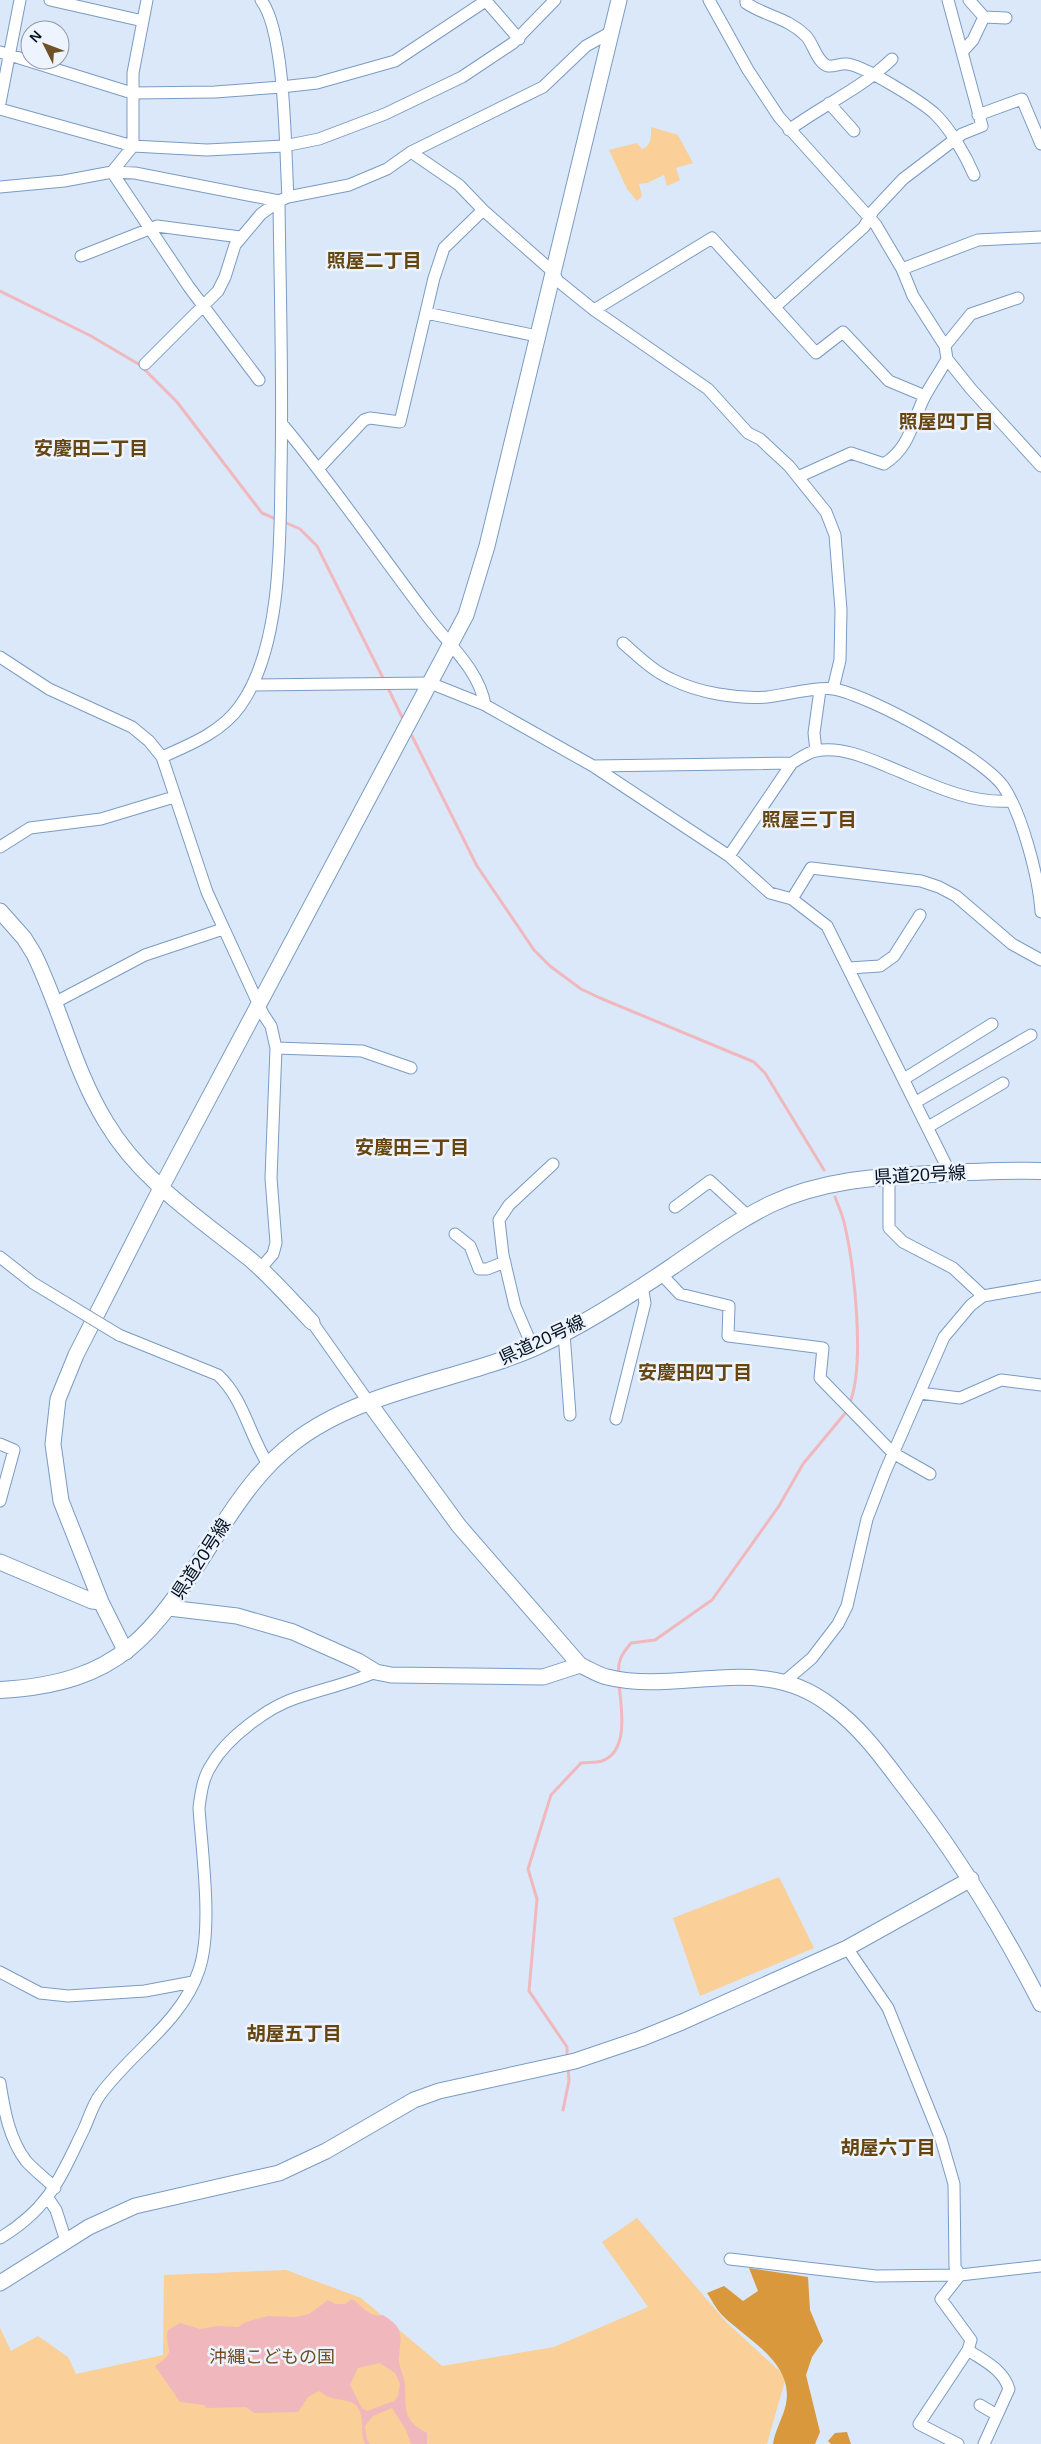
<svg xmlns="http://www.w3.org/2000/svg" width="1041" height="2444" font-family="Helvetica,'Noto Sans JP',sans-serif">
  <rect width="100%" height="100%" fill="#dae8f9"/>
  <path fill="#facf98" d="M651 127 678 135 693 163 676 168 680 180 667 186 664 175 647 183 639 184 642 196 637 201 627 189 609 150 637 143 642 149C652 146 651 136 651 127Z
    M779 1877 814 1948 700 1996 673 1918Z
    M637 2218 727 2323 786 2377 767 2444H0V2328L11 2351 38 2336 68 2357 76 2374 163 2355 164 2275 286 2270 361 2298 442 2366 554 2347 648 2307 602 2242Z"/>
  <path fill="#d8983b" d="M749 2268 808 2277 810 2310 823 2341 812 2357 806 2375 820 2432 815 2444H773C775 2430 783 2418 786 2404 794 2362 747 2340 722 2315 716 2309 712 2300 707 2293L724 2286 743 2301 758 2291Z
    M847 2432 851 2444H831L828 2441 835 2433Z"/>
  <path fill="#f0b8bd" fill-rule="evenodd" d="M352 2299C363 2306 371 2319 383 2315 408 2330 399 2338 399 2362 400 2369 404 2376 405 2384 406 2409 402 2420 427 2433V2444H411L406 2430 392 2408 373 2416 365 2426 367 2440 370 2444H365C361 2434 363 2426 361 2416 358 2397 341 2402 329 2397 326 2396 322 2393 319 2391L308 2397 298 2412 254 2413 246 2407 206 2408 204 2405 180 2402 155 2366C180 2350 163 2349 168 2330L180 2323 200 2329 218 2326 238 2327 246 2322 268 2316 296 2317 309 2314 328 2300 335 2304H345ZM380 2363 395 2373 400 2384 398 2396 394 2401 367 2411 362 2408 350 2385 358 2368Z"/>
  <g fill="none" stroke-linecap="round" stroke-linejoin="round">
    <path stroke="#f0b8bd" stroke-width="3" d="M0 291 91 336 140 365 177 402 262 513 276 519
      M282 521 300 529 317 546 384 680
      M387 686 402 717
      M412 736 477 866 534 950 550 966 581 989 600 998 754 1062 765 1073 824 1170
      M835 1197C838 1205 842 1214 844 1222 854 1264 866 1366 849 1405
      M619 1675C617 1661 622 1654 631 1643L655 1640 712 1600 779 1506 803 1464 847 1411
      M567 2058V2047L529 1991 537 1899 528 1869 551 1795 581 1763C588 1762 596 1763 602 1761 630 1751 621 1706 619 1684
      M563 2110 569 2081 568 2066"/>
    <g stroke="#7a9bc3" stroke-width="13">
      <path id="minor" d="M50 0 143 21
        M261 0C286 32 285 152 288 197
        M709 0 748 70 779 117 876 225 902 269 913 296 945 346 947 359 971 389 1041 466
        M746 0V3C767 17 787 17 806 36 813 43 817 63 828 66 834 67 841 63 847 64 863 65 924 103 936 115 951 130 966 156 974 175
        M486 1 519 39
        M984 17 1006 18
        M0 52 132 93 215 92 281 87 317 83 395 61 487 0
        M962 52 973 40 984 17 969 0
        M0 103 20 0
        M829 103 854 131
        M0 109 133 146 207 150 284 146 319 139 385 114 462 77 513 43 555 0
        M978 115 1022 99 1041 144
        M789 130C823 105 862 88 892 59
        M411 152 459 185 483 210 552 271 558 281 594 310 708 389 748 433 760 439 789 466 826 512 835 535 841 610 840 660 833 689
        M112 172 189 287 259 380
        M112 172 133 146V73L147 0
        M0 187 64 181 112 172 135 173 279 201
        M81 256 157 226 240 237
        M902 269 978 240 1041 237
        M775 307 864 227 873 211 903 179 962 134 982 126 948 0
        M594 310 712 238 816 353 843 332 889 381 925 396
        M426 313 537 336
        M945 346 971 314 1018 298
        M145 364 218 291 225 277 235 245 261 214 279 201 288 197 349 185 387 169 411 152 543 87 586 46 613 31
        M282 424C333 485 377 550 425 613 446 642 479 669 485 705
        M319 468 364 420 370 418 400 422 434 278 444 248 483 210
        M798 477 851 453 884 464C911 447 912 421 925 396 932 383 940 372 947 359
        M623 643C638 656 653 671 671 679 699 693 736 699 767 697 785 695 818 686 834 689 871 696 982 757 1003 786 1022 813 1039 879 1041 912
        M0 657 49 689 132 727 149 741 162 757 207 892 263 1014 271 1026 276 1048 271 1178 276 1243 273 1254 260 1269
        M254 685 430 683 485 705 593 766 729 856 770 893 792 899 827 926 950 1173
        M816 751 814 733 820 690
        M162 757C189 745 222 732 240 706 282 648 280 541 281 471 283 381 280 291 279 201
        M593 766 792 763C799 759 808 752 816 751 844 745 876 762 901 772 936 787 973 804 1011 801
        M0 847 30 828 101 819 174 797
        M729 856 792 763
        M792 899 811 868 921 881 939 887 956 896 1012 944 1041 960
        M849 968 880 966 894 956 920 915
        M54 1003 145 955 223 929
        M276 1048 362 1051 411 1068
        M904 1079 992 1024
        M916 1102 1031 1035
        M928 1127 1003 1083
        M889 1176V1228L903 1242 953 1268 983 1296
        M675 1207 710 1181 748 1216
        M455 1234 470 1246 479 1269H487L505 1262
        M0 1257 33 1283 66 1303
        M661 1274 680 1294 729 1306 728 1336 823 1348 820 1378 893 1453 930 1474
        M312 1322 370 1404
        M564 1333 570 1415
        M119 1335 218 1375C244 1399 249 1435 268 1464
        M533 1348 515 1306 503 1255 499 1220 509 1205 553 1164
        M920 1393 960 1398 1001 1380 1041 1385
        M616 1419 645 1303 642 1286
        M0 1444 14 1450 0 1501
        M784 1682 812 1658 838 1624 847 1606 867 1519 885 1472 944 1337 971 1305 983 1296 1041 1286
        M847 1948 888 2008 941 2139 954 2184 955 2267 960 2275
        M0 1972 40 1993 68 1996 145 1991 193 1982
        M0 2083C4 2109 9 2139 26 2161 35 2171 46 2179 55 2188
        M48 2198 56 2210 66 2241
        M0 2238C50 2208 60 2178 84 2129 89 2118 93 2104 100 2095 131 2052 182 2022 199 1970 213 1929 202 1853 199 1808 201 1792 203 1777 212 1764 227 1738 268 1707 296 1698 323 1689 350 1683 376 1672
        M730 2259 876 2276 960 2275 1041 2266
        M968 2350C984 2361 1003 2369 1009 2389L984 2444
        M980 2405 997 2415
        M958 2444 919 2424 968 2350 971 2340 941 2299 960 2275"/>
    </g>
    <g stroke="#7a9bc3" stroke-width="17">
      <path id="tertiary" d="M0 911 24 938 34 954C61 1009 74 1070 106 1122 141 1181 199 1218 251 1260 273 1279 292 1301 312 1322
        M370 1404 459 1526 580 1665C589 1669 598 1675 607 1677 659 1690 714 1672 766 1679 790 1682 812 1691 831 1706 860 1727 881 1756 902 1784 956 1853 1001 1926 1041 2004
        M0 1562 92 1601 101 1602
        M169 1608 237 1616 293 1632 358 1661 376 1672 391 1675 543 1677 580 1665
        M126 1652 101 1602 61 1501 53 1444 58 1399 76 1355 161 1188 466 615 487 546 619 0
        M0 2283 89 2227 135 2206 279 2173 326 2151 414 2100 439 2091 575 2061 640 2039 682 2022 847 1948 971 1879"/>
    </g>
    <g stroke="#7a9bc3" stroke-width="18">
      <path id="secondary" d="M0 1690C127 1683 156 1629 219 1531 240 1498 262 1467 293 1443 360 1390 459 1381 536 1347 584 1325 629 1296 673 1266 704 1245 736 1221 771 1204 822 1180 875 1177 931 1174 968 1172 1004 1170 1041 1171"/>
    </g>
    <use href="#minor" stroke="#fff" stroke-width="11"/>
    <use href="#tertiary" stroke="#fff" stroke-width="15"/>
    <use href="#secondary" stroke="#fff" stroke-width="16"/>
    <g stroke="#7a9bc3" stroke-width="13" stroke-linecap="butt">
      <path id="minor-bridge" d="M66 1303 119 1335"/>
    </g>
    <use href="#minor-bridge" stroke="#fff" stroke-width="11"/>
  </g>
  <g text-anchor="middle" stroke-width="5" stroke-linejoin="round" paint-order="stroke">
    <g font-size="18" fill="#051120" stroke="#edf4fd">
      <text transform="translate(920 1175) rotate(-3)" y="6">県道20号線</text>
      <text transform="translate(542 1340) rotate(-25)" y="6">県道20号線</text>
      <text transform="translate(201 1559) rotate(-57)" y="6">県道20号線</text>
    </g>
    <g font-size="18" fill="#704e1f" stroke="#edf4fd">
      <text x="272" y="2363">沖縄こどもの国</text>
    </g>
    <g font-size="19" font-weight="bold" fill="#674511" stroke="#edf4fd">
      <text x="374" y="267">照屋二丁目</text>
      <text x="946" y="428">照屋四丁目</text>
      <text x="91" y="455">安慶田二丁目</text>
      <text x="809" y="826">照屋三丁目</text>
      <text x="412" y="1154">安慶田三丁目</text>
      <text x="695" y="1379">安慶田四丁目</text>
      <text x="294" y="2040">胡屋五丁目</text>
      <text x="888" y="2154">胡屋六丁目</text>
    </g>
  </g>
  <g transform="translate(45 45) rotate(312)"><circle r="24" fill="#edf4fd" stroke="#9099a5"/>
  <path d="M0-4L9 19L0 12L-9 19Z" fill="#705126"/>
  <text y="-8" font-size="14" font-weight="bold" text-anchor="middle" fill="#051120">N</text>
  </g>
</svg>
